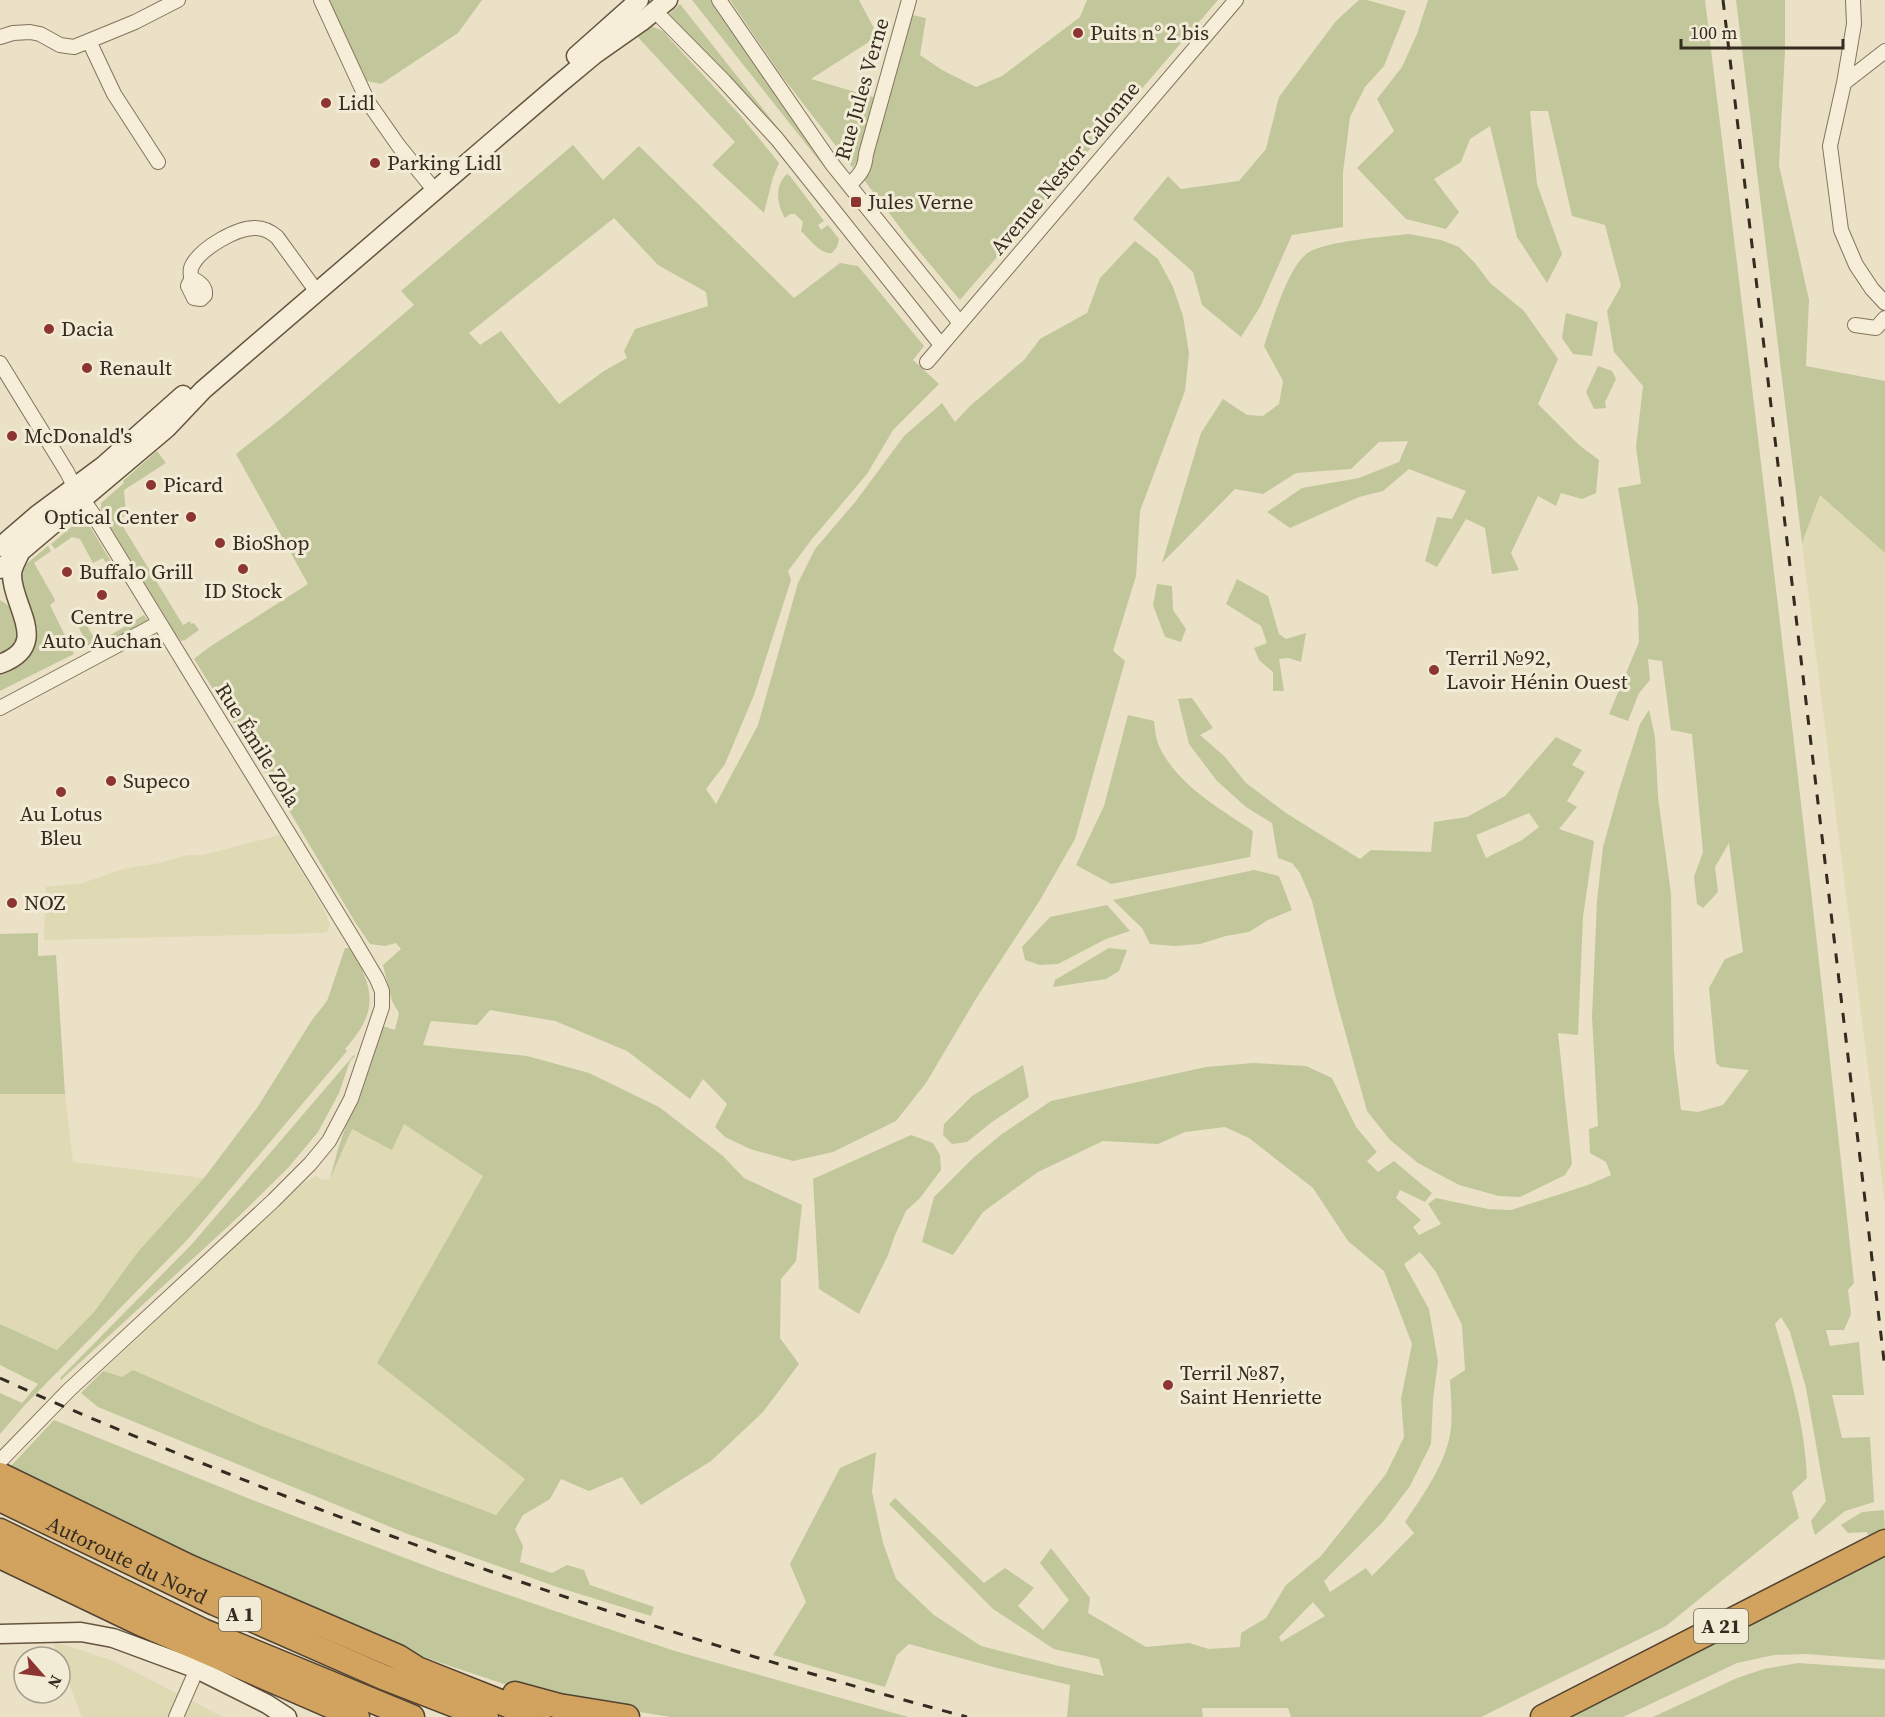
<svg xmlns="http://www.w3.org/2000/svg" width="1885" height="1717" font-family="'Source Serif 4',serif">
  <rect width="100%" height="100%" fill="#eae1c6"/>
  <path fill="#dfd9b4" d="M1820 495 1885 553V1204L1802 543Z
    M280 835 323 908 330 924 328 931 324 933 44 940 46 887 83 883 123 869 160 863 188 855H203Z
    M0 1094H65L73 1162 204 1178 137 1253 94 1312 57 1350 0 1324Z
    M404 1124 484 1176 377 1363 525 1479 496 1515 264 1427 133 1370 122 1378 103 1371 303 1183 316 1176 323 1180 330 1179 352 1129Z
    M52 1641 114 1661 223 1717H82L60 1661V1657H58Z"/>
  <path fill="#c1c79b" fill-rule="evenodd" d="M328 0H482L458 33 381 84 367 81Z
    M692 0H715L852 194 848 197Z
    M730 0H859L878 36 811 79 876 98 863 163 857 161 853 168 781 75Z
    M1087 0H1218L960 300 908 238 864 180 912 15 926 18 920 55 942 70 976 87 1002 76 1080 17Z
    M1359 0H1367L1406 11 1384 66 1365 87 1350 117 1343 172V227L1292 235 1260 307 1241 337 1202 305 1193 272 1133 219 1168 176 1181 189 1239 181 1266 149 1279 97 1336 21Z
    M1428 0H1705C1757 427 1809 855 1854 1283L1848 1290 1851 1314 1844 1330H1826L1830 1346 1859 1342 1864 1395H1832L1842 1438 1870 1437 1874 1502 1845 1511 1815 1535 1811 1521 1826 1501 1806 1388 1790 1332 1781 1317 1775 1324C1790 1375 1805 1425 1807 1478L1792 1492 1799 1518 1666 1626 1481 1717H1291L1288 1708H1202L1203 1717H1067L1070 1685 997 1668 909 1644 897 1655 885 1687 773 1655 806 1602 790 1564 840 1468 876 1452 872 1492 883 1543 896 1579 934 1615 981 1646 1059 1666 1104 1676 1099 1659 1054 1649 993 1609 889 1504 895 1498 984 1583 1005 1568 1034 1588 1018 1606 1043 1630 1069 1600 1040 1563 1051 1548 1090 1598 1088 1613 1146 1647 1189 1643 1209 1649 1240 1647 1241 1633 1266 1618 1286 1585 1321 1556 1386 1474 1404 1437 1401 1399 1412 1344 1384 1271 1348 1241 1313 1188 1249 1138 1225 1127 1185 1132 1158 1144 1103 1141 1038 1172 983 1212 953 1255 922 1242 934 1197 973 1158 1002 1134 1051 1101 1206 1067 1253 1063 1306 1066 1332 1078 1356 1127 1377 1152 1367 1161 1378 1172 1394 1161 1432 1193 1425 1202 1400 1190 1396 1198 1421 1220 1413 1227 1419 1235 1441 1224 1428 1204 1436 1198 1488 1209 1511 1210 1588 1185 1611 1175 1606 1162 1590 1153 1589 1129 1598 1126 1592 1017 1597 901 1603 847 1619 790 1640 724 1649 710 1655 737 1658 797 1671 894 1674 1052 1681 1110 1698 1112 1723 1105 1749 1070 1721 1067 1716 1063 1709 988 1725 959 1743 952 1729 843 1715 867 1718 892 1703 908 1697 904 1694 877 1703 852 1692 734 1671 730 1662 661 1648 659 1650 680 1639 693 1628 721 1609 714 1639 642 1638 607 1618 488 1641 484 1636 447 1643 386 1614 352 1607 311 1621 286 1605 225 1572 216 1548 111H1530L1537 184 1562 254 1547 283 1517 237 1490 126 1470 139 1461 162 1434 179 1459 212 1446 229 1406 219 1357 168 1394 131 1377 99 1402 67 1417 34ZM1420 1252 1436 1272 1462 1325 1465 1370 1450 1380C1451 1398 1453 1417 1450 1435 1444 1466 1422 1497 1405 1522L1414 1533 1372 1576 1366 1568 1330 1592 1324 1581 1382 1523 1410 1486 1431 1444 1433 1399 1438 1362 1429 1309 1404 1264ZM1313 1602 1325 1616 1281 1642 1279 1637Z
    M1736 0H1785V51L1779 165 1809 300 1806 366 1885 381V553L1820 495 1802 543Z
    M680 4 864 237 861 239 667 16Z
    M651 26 663 31 668 37 740 115 779 163 773 177 764 213 712 165 735 142 635 34 646 27Z
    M573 145 603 180 639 146 794 298 840 263 858 266 924 346 913 360 939 384 893 430 867 474 812 539 788 571 791 580 754 695 725 764 706 789 716 804 758 725 798 583 815 549 856 501 904 436 942 403 955 422 970 406 1024 360 1040 339 1087 313 1100 278 1135 241 1158 259 1173 287 1183 316 1189 353 1185 391 1140 511 1136 576 1113 651 1125 661 1075 839 1040 900 977 997 926 1083 896 1121 833 1152 793 1161 750 1149 725 1137 715 1127 727 1104 703 1079 690 1099 627 1051 555 1021 490 1010 477 1025 431 1021 423 1045 527 1056 589 1073 659 1107 723 1156 744 1178 802 1205 796 1261 781 1279 780 1338 799 1364 763 1412 711 1461 641 1505 622 1477 589 1491 561 1479 550 1499 523 1515 515 1529 523 1546 520 1562 552 1573 567 1565 584 1570 590 1585 654 1607 651 1616 560 1588 405 1533 98 1407 81 1393 103 1371 122 1377 133 1370 264 1427 496 1515 525 1479 377 1363 483 1176 404 1124 392 1150 352 1129 330 1179 338 1149 380 1025 395 1030 399 1013 392 1001 383 965 401 949 396 943 385 946 370 944 355 922 290 812 194 659 208 648 308 584 236 454 283 417 414 305 401 291ZM614 218 658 265 706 292 708 306 635 329 624 351 627 358 604 371 559 404 501 331 480 345 469 333Z
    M787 174 790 176 824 221 818 225 821 230 828 225 839 239 837 247 832 253C819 254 810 239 801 231L803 222 795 214H790L785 218C777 205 774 186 787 174Z
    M1409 234 1441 240 1459 247 1475 263 1490 283 1524 311 1558 359 1538 404 1579 445 1599 460 1596 493 1582 499 1561 493 1556 506 1538 496 1511 553 1519 570 1492 574 1485 528 1466 519 1437 567 1425 561 1437 517 1452 519 1466 491 1409 469 1383 491 1359 497 1290 528 1267 512 1302 488 1359 478 1399 462 1408 441 1379 442 1351 469 1296 473 1263 494 1235 489 1162 563 1201 433 1223 399 1247 415 1263 416 1279 404 1283 381 1264 346C1272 323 1288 265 1309 252 1328 241 1384 237 1409 234Z
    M1566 313 1598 322 1592 356 1573 354 1562 338Z
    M1598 366 1612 371 1616 379 1605 402 1606 408 1594 409 1586 392Z
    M157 451 166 463 124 490 126 515 119 520 183 625 190 621 191 624 194 623 199 630 185 640 181 641 172 630 168 621 101 512V503L124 483 123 481Z
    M81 519 86 520 118 573 114 576 103 558 93 563 80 539 72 537 55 549 51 544Z
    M48 546 51 551 34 563 54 598 55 601 50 605 74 654 0 691V672L35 633V620L31 609 20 590 19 570Z
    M1237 579 1268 596 1279 634 1286 639 1306 633 1301 662 1289 658 1279 659 1284 691H1273V672L1259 660 1254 648 1267 643 1261 626 1226 604Z
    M1157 584 1172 586 1173 610 1186 629 1181 642 1165 637 1153 605Z
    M0 600C16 607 27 632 13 647 9 650 4 653 0 655Z
    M144 615 148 621 143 625 93 651 88 646 79 628 86 624 97 643Z
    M1192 698 1213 728 1200 735 1224 756 1246 783 1286 813 1360 859 1371 850 1431 852 1434 822 1467 817 1505 796 1556 737 1582 750 1572 765 1585 772 1567 801 1577 807 1559 829 1594 841 1583 917 1578 1035 1558 1033 1572 1164 1565 1175 1520 1197 1499 1196 1459 1185 1418 1163 1390 1140 1367 1111 1336 999 1312 901 1300 873 1292 863 1278 858 1272 823 1246 807 1217 781 1189 744 1178 699ZM1529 813 1539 827 1522 840 1486 858 1476 835Z
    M1128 715 1154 721C1155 730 1156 740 1160 748 1179 786 1219 808 1253 831L1250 857 1111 884 1076 865 1104 806Z
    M1254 870 1279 876 1292 910 1268 920 1249 932 1226 936 1200 944 1175 946 1150 944 1142 928 1113 900Z
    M1107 905 1130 931 1106 939 1058 964 1040 965 1025 960 1022 947 1050 917Z
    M38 933V956L56 955 65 1094H0V934Z
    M345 948H350C375 989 379 1011 345 1049L347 1051 188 1239 24 1406 0 1434V1393L22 1403 38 1384 0 1365V1324L57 1350 94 1312 137 1253 204 1178 257 1108 312 1020 327 1001Z
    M1109 948 1127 950 1119 971 1106 979 1053 987 1055 980Z
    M354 1055 355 1056 350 1061 339 1093 318 1132 288 1168 236 1219 61 1380 60 1378 192 1244Z
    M1023 1065 1029 1097 992 1122 967 1142 952 1144 943 1135 944 1124 972 1096Z
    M911 1135 933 1143 940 1155 941 1170 920 1198 906 1211 895 1235 888 1255 859 1314 819 1289 813 1179Z
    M54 1420 255 1501 442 1572 555 1611 675 1651 908 1717H671L590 1704 513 1687 402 1650 195 1560 10 1467Z
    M1884 1510 1885 1532 1870 1540 1867 1532 1848 1533 1841 1525 1862 1512Z
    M1885 1554V1658L1884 1660 1806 1654 1774 1655 1737 1663 1623 1717H1560Z
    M1798 1663 1885 1669V1717H1653L1737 1678 1764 1669Z"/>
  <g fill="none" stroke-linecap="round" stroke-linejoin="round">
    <g stroke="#84735d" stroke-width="16">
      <path id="minor" d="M321 0 368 102 398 145 435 191
        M719 0 832 164 960 323
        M655 11 724 81 777 139 941 345
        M0 37 13 33 30 32 40 34 60 45 74 47 135 22 178 0
        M89 41 114 94 158 162
        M1885 51 1844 83 1830 146 1841 230 1856 265 1872 289 1885 303
        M1844 83 1854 24 1853 0
        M849 185C860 175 865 169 866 154L909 0
        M191 278C198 281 206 286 205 295L201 299 194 298 188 286C189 283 191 281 191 278 191 272 189 270 193 264 202 248 237 227 256 228 265 228 271 232 277 237L317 292
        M1855 325 1876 328 1885 318
        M927 362 1236 0
        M0 363 67 472 75 488 93 514 352 937 377 979 382 991V1007L351 1099 329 1141 310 1164 273 1201 69 1390 0 1461
        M0 708 159 623
        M176 1717 197 1669"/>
    </g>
    <g stroke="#665440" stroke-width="21">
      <path id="secondary" d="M576 56 639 0
        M0 547 37 515 103 466 183 395
        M0 569 167 428 203 390 558 85 594 55 641 22 668 0
        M0 664C52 645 12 607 12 575 12 567 17 560 20 553
        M0 1634 81 1632 113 1638 197 1669 267 1704 287 1717"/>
    </g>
    <g stroke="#524231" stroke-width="27">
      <g id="motorway">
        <path d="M0 1475 189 1567 398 1657 417 1669 538 1717"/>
        <path id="s1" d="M0 1499 215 1603 383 1677 486 1717"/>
        <path d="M0 1531 203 1631 412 1717"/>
        <path d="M0 1556 140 1623 357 1717"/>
        <path d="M515 1694 559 1706 627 1717"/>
        <path d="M1543 1717 1885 1542"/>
      </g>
    </g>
    <use href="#minor" stroke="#f6eed8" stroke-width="14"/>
    <use href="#secondary" stroke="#f6eed8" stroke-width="18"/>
    <use href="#motorway" stroke="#d1a35f" stroke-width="24"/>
    <path stroke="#352b20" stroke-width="3" stroke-dasharray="10 10" stroke-linecap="butt" d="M1723 0 1885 1369
      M0 1378C73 1412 149 1442 224 1472 467 1569 715 1650 967 1717"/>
  </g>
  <g fill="#8d3533" stroke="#f2ebd5" stroke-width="2">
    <circle cx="1078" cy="33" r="6"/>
    <circle cx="326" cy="103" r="6"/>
    <circle cx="375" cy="163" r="6"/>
    <rect x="850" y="196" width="12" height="12" rx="3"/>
    <circle cx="49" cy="329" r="6"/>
    <circle cx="87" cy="368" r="6"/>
    <circle cx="12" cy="436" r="6"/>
    <circle cx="151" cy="485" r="6"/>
    <circle cx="191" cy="517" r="6"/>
    <circle cx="220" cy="543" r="6"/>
    <circle cx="243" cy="569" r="6"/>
    <circle cx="67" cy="572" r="6"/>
    <circle cx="102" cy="595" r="6"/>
    <circle cx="1434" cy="670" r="6"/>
    <circle cx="111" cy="781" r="6"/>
    <circle cx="61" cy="792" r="6"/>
    <circle cx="12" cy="903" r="6"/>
    <circle cx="1168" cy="1385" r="6"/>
  </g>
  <g text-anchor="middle" stroke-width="6" stroke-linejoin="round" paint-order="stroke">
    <g fill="#f2ebd5" stroke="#6e6556" stroke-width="1.5">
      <rect x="219" y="1597" width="42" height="34" rx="4.5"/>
      <rect x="1694" y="1609" width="54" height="34" rx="4.5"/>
    </g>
    <g font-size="20" font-weight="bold" fill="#352b20">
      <text x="240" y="1621">A 1</text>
      <text x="1721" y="1633">A 21</text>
    </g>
    <g font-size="21" fill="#352b20" stroke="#f2ebd5" text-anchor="start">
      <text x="1090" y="40">Puits n° 2 bis</text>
      <text x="338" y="110">Lidl</text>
      <text x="387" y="170">Parking Lidl</text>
      <text x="868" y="209">Jules Verne</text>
      <text x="61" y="336">Dacia</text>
      <text x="99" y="375">Renault</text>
      <text x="24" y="443">McDonald's</text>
      <text x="163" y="492">Picard</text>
      <text x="179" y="524" text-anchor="end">Optical Center</text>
      <text x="232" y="550">BioShop</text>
      <text x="79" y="579">Buffalo Grill</text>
      <text x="243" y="598" text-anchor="middle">ID Stock</text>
      <text x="102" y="624" text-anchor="middle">Centre<tspan x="102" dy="24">Auto Auchan</tspan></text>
      <text x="1446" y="665">Terril №92,<tspan x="1446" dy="24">Lavoir Hénin Ouest</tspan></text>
      <text x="123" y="788">Supeco</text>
      <text x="61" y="821" text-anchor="middle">Au Lotus<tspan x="61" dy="24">Bleu</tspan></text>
      <text x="24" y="910">NOZ</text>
      <text x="1180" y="1380">Terril №87,<tspan x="1180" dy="24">Saint Henriette</tspan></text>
    </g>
    <g font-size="21" fill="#352b20" stroke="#f2ebd5">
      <text transform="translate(862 89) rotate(-74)" y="7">Rue Jules Verne</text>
      <text transform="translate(1065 168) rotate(-50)" y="7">Avenue Nestor Calonne</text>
      <text transform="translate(258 745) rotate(58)" y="7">Rue Émile Zola</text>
      <text dy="7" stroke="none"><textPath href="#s1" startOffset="141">Autoroute du Nord</textPath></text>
    </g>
  </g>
  <g transform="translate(42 1675) rotate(118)"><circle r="28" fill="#f2ebd5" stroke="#a69e8d" stroke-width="1.5"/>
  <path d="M0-4.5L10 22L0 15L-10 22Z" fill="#8d3533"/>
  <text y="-9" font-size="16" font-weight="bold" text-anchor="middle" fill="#352b20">N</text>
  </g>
  <path d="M1681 39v9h162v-9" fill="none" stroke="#352b20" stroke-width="3"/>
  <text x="1690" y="39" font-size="18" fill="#352b20" stroke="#f2ebd5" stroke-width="4.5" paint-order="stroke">100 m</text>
</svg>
